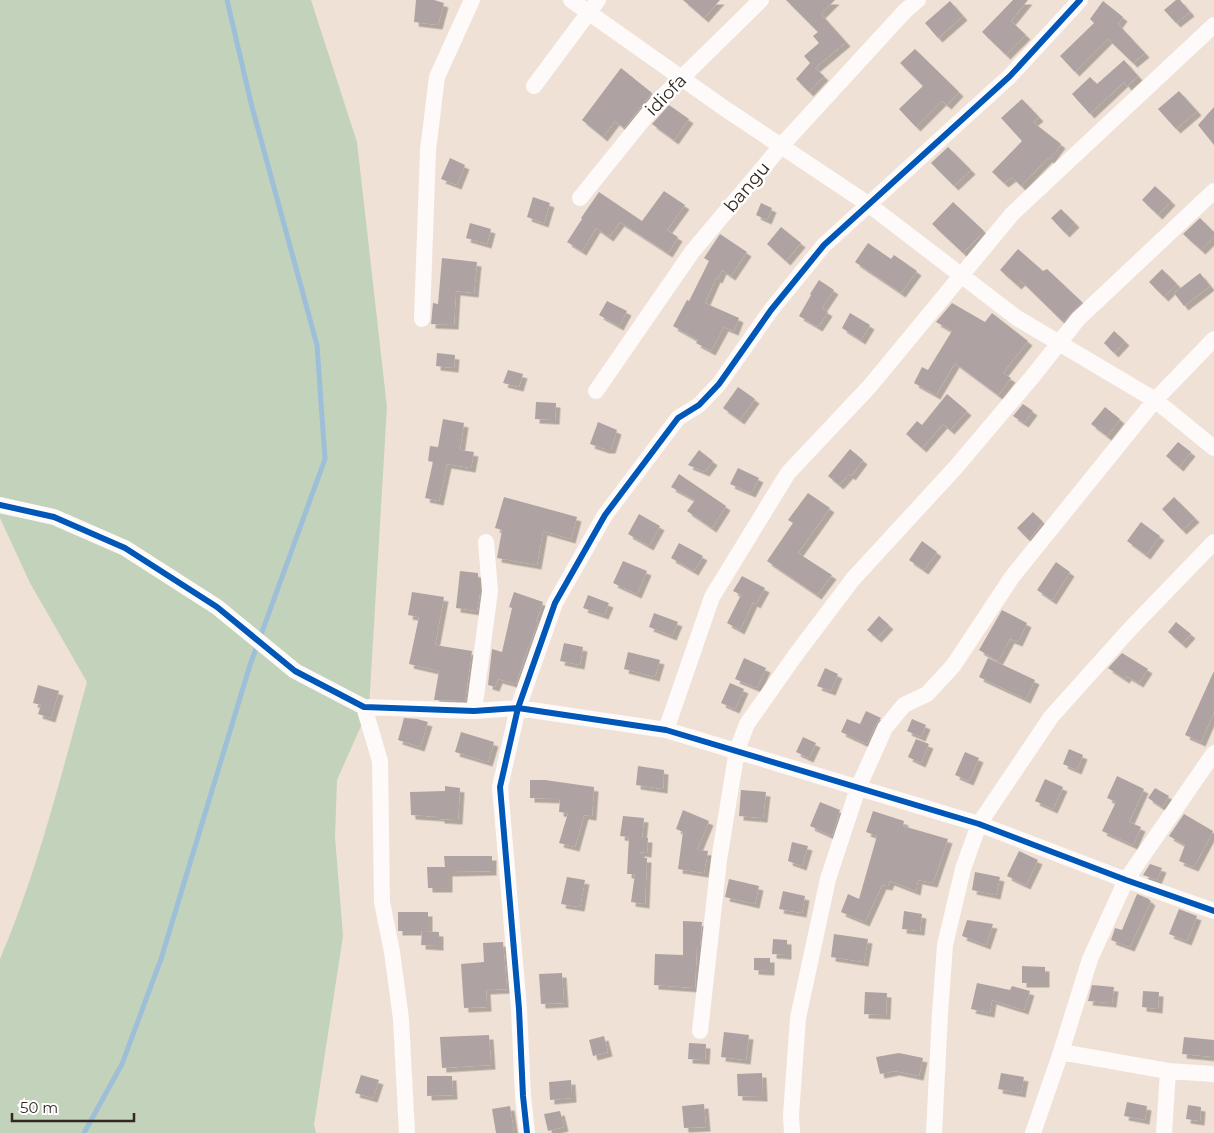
<svg xmlns="http://www.w3.org/2000/svg" width="1214" height="1133" font-family="Montserrat,sans-serif">
  <defs>
    <filter id="shadow"><feDropShadow dx="4.5" dy="4.5" stdDeviation="0" flood-color="#0004"/></filter>
  </defs>
  <rect width="100%" height="100%" fill="#f0e1d6"/>
  <path fill="#c3d2bb" d="M0 0H311L357 142 387 407 369 708 337 780 335 837 343 936 314 1125 316 1133H0V959C38 870 61 775 87 682L30 583 0 518Z"/>
  <g fill="none" stroke-linecap="round" stroke-linejoin="round">
    <path stroke="#9ebfd8" stroke-width="5" d="M84 1133 122 1064 161 959 250 665 325 459 317 345 252 107 227 0"/>
  </g>
  <path fill="#aea3a2" filter="url(#shadow)" d="M416 0H434L444 3 438 25 414 22Z
    M683 0H720L704 18Z
    M786 0H835L821 14 846 42 815 68 824 76 809 92 796 79 810 63 804 56 819 43 813 36 818 32Z
    M1013 0H1028L1011 21 1026 35 1006 55 982 32Z
    M1176 0H1180L1190 12 1176 23 1164 10Z
    M950 1 963 16 938 38 925 23Z
    M1103 1 1123 17 1118 24 1145 53 1133 63 1108 39 1075 72 1060 56 1094 23 1090 19Z
    M915 49 959 92 947 105 942 101 916 127 899 109 923 86 900 63Z
    M1124 60 1138 76 1127 86 1124 82 1090 114 1072 94 1090 77 1097 84Z
    M621 68 652 93 624 128 615 121 603 137 582 120Z
    M1179 91 1197 111 1176 129 1158 109Z
    M1022 99 1039 117 1033 122 1061 144 1050 159 1048 158 1021 186 1012 177 1004 183 992 172 1022 141 1001 118Z
    M669 105 689 119 674 140 652 124Z
    M1214 107V145L1198 125Z
    M948 147 971 170 954 186 931 163Z
    M450 158 465 165 457 185 441 179Z
    M1155 186 1171 201 1158 215 1142 200Z
    M664 191 685 205 667 230 678 237 668 253 620 222 609 237 596 228 582 251 567 242 582 219 581 218 599 192 642 221Z
    M533 197 550 203 544 223 527 217Z
    M953 202 984 231 963 253 932 224Z
    M761 203 772 208 767 220 756 215Z
    M1061 209 1075 223 1065 233 1051 218Z
    M1200 218 1214 232V237L1201 250 1183 234Z
    M470 223 491 229 487 244 466 238Z
    M781 227 801 243 786 261 767 244Z
    M720 234 747 252 731 276 722 270 718 279 716 278 705 303 739 318 734 331 724 327 711 351 696 343 698 340 673 326 687 300 689 301 709 261 704 258Z
    M868 243 891 259 894 255 917 271 901 293 855 262Z
    M1018 249 1043 271 1047 269 1082 302 1063 322 1021 281 1017 285 1000 270Z
    M442 258 477 262 474 293 456 291 454 325 431 324 433 303 438 304Z
    M1162 269 1177 284 1164 297 1149 282Z
    M1200 273 1210 286 1184 306 1174 293Z
    M819 280 834 290 822 308 828 312 818 327 799 316 811 295 810 294Z
    M607 301 627 311 619 326 599 315Z
    M952 303 985 322 992 313 1028 341 1003 373 1011 378 998 395 955 363 936 395 914 383 922 367 928 370 952 331 936 322Z
    M850 313 870 325 861 340 842 328Z
    M1114 331 1125 341 1114 353 1104 343Z
    M437 353 455 355 454 368 436 366Z
    M508 370 523 374 519 387 503 383Z
    M738 387 755 399 740 420 723 408Z
    M947 394 967 411 950 430 943 424 922 448 906 434 917 421 922 425Z
    M536 402 556 403 555 420 535 419Z
    M1023 404 1033 411 1024 423 1013 416Z
    M1105 407 1120 419 1107 436 1091 424Z
    M443 419 464 423 460 450 474 452 471 468 447 464 439 501 425 498 433 462 428 461 430 446 438 447Z
    M598 422 617 430 611 449H605L590 444Z
    M1178 442 1191 452 1179 467 1166 456Z
    M850 449 863 460 851 476 849 474 839 485 828 476Z
    M699 450 713 461 705 472 688 465Z
    M738 468 759 478 751 493 730 484Z
    M679 474 726 506 712 528 687 511 695 500 671 487Z
    M808 493 830 508 798 553 832 575 817 595 767 561 793 523 788 520Z
    M504 497 577 517 571 539 543 531 537 565 497 558 502 530 495 528Z
    M1174 497 1195 518 1182 530 1162 509Z
    M1033 512 1043 522 1029 540 1017 528Z
    M639 514 660 526 649 546 628 534Z
    M1141 522 1160 536 1146 555 1127 541Z
    M922 541 937 552 924 570 909 560Z
    M679 543 703 556 694 571 671 558Z
    M623 561 647 571 637 594 613 583Z
    M1056 562 1070 572 1052 600 1037 590Z
    M460 571 478 573V593H480L477 611 456 608Z
    M742 576 765 588 756 604 753 602 740 630 727 623 741 595 733 591Z
    M412 592 444 597 435 645 472 651 465 701 434 700 439 671 409 664 419 617 408 615Z
    M514 592 543 602 536 621 538 622 529 647H528L516 684 498 679 495 687 488 685 492 649 502 652 512 608 509 607Z
    M588 595 609 603 604 615 583 608Z
    M1002 610 1027 623 1018 642 1010 639 998 661 979 650Z
    M654 613 678 622 672 636 649 627Z
    M879 616 889 625 877 638 867 630Z
    M1176 622 1191 634 1182 644 1168 632Z
    M564 643 583 647 580 665 560 661Z
    M628 652 660 660 655 677 624 669Z
    M1122 653 1148 669 1139 683 1127 676 1125 679 1108 668Z
    M744 658 766 668 757 688 735 679Z
    M988 658 1035 680 1026 699 979 677Z
    M825 668 838 674 831 691 817 686Z
    M1214 671V712L1201 742 1185 735Z
    M730 683 744 689 735 709 721 703Z
    M38 685 59 691 51 718 38 714 41 705 33 703Z
    M866 711 881 718 876 724 867 744 841 732 847 719 860 724Z
    M404 718 417 719 428 722 420 747 398 740Z
    M912 719 926 725 921 737 907 731Z
    M461 732 494 742 488 762 455 752Z
    M803 737 816 743 809 758 796 752Z
    M916 739 929 744 921 763 908 757Z
    M1069 749 1083 755 1077 770 1063 764Z
    M965 752 979 758 969 781 955 775Z
    M638 766 664 770 663 789 636 785Z
    M1117 776 1144 789 1129 822 1141 827 1133 845 1102 831 1116 802 1107 798Z
    M1045 779 1063 787 1053 809 1035 801Z
    M530 780H545L594 787 592 816 584 815 575 847 559 843 568 813 559 812 560 799 530 798Z
    M445 786 460 788 458 820 440 819V817L411 815 410 792 445 791Z
    M1155 788 1169 796 1162 807 1148 798Z
    M741 790 766 792 763 818 739 816Z
    M820 802 840 810 832 836 810 826Z
    M683 810 709 821 697 850 708 851 704 873 678 869 683 832 676 829Z
    M873 811 904 821 903 826 948 839 933 883 918 880 916 891 890 881 888 886 882 885 865 922 841 912 848 894 859 899 877 836 866 832Z
    M1184 814 1213 831 1194 867 1179 861 1185 845 1169 836Z
    M623 816 644 818 642 838H648L647 853 640 852V858H647L645 904 631 902 635 874H627L629 837 620 836Z
    M792 842 808 846 802 866 788 861Z
    M1019 851 1038 860 1026 885 1007 876Z
    M444 856H492V871L448 872V888H428L427 867H445Z
    M1150 864 1162 868 1157 880 1143 875Z
    M975 872 1000 877 996 895 972 890Z
    M567 877 585 880 580 907 561 904Z
    M729 879 759 886 755 904 725 897Z
    M783 891 805 896 802 913 779 909Z
    M1137 894 1149 899V900L1151 901 1130 947 1111 940 1115 928 1122 930Z
    M1179 909 1197 916 1187 941 1169 934Z
    M904 911 922 914 920 931 902 929Z
    M398 912H428V931H398Z
    M967 920 993 924 986 945 962 936Z
    M683 921 702 922 700 945H697L695 988 654 985 655 954 683 955Z
    M422 931 439 932V946L421 945Z
    M834 934 868 939 864 962 831 957Z
    M773 939 787 940V955L772 954Z
    M503 942 507 989 486 990 487 1007 464 1008 461 964 484 962 483 943Z
    M754 958H770V971L754 970Z
    M1022 966 1045 967V983H1022Z
    M562 973 564 1003 541 1004 539 974Z
    M977 983 1010 990 1012 986 1030 991 1024 1010 992 1000 990 1013 971 1009Z
    M1092 985 1114 987 1112 1003 1088 1001Z
    M1143 991 1159 992 1158 1009 1142 1007Z
    M865 992 887 993 886 1015 864 1014Z
    M724 1032 749 1035 746 1060 721 1057Z
    M489 1035 491 1065 442 1068 440 1037Z
    M604 1036 608 1052 593 1056 589 1040Z
    M1184 1037 1214 1040V1057L1182 1054Z
    M689 1043 706 1044 705 1060 688 1059Z
    M899 1053 923 1058 919 1076 895 1071 880 1074 876 1057Z
    M762 1073 763 1097 738 1096 737 1074Z
    M1001 1073 1024 1077 1021 1093 998 1089Z
    M361 1075 379 1080 373 1098 355 1093Z
    M427 1076H452L453 1095 427 1096Z
    M571 1080 572 1098 550 1100 549 1082Z
    M1127 1102 1147 1106 1145 1120 1124 1116Z
    M704 1104 706 1127 684 1128 682 1106Z
    M1188 1105 1201 1107 1200 1121 1186 1119Z
    M510 1106 514 1133H496L492 1109Z
    M560 1111 564 1127 548 1131 544 1114Z"/>
  <g fill="none" stroke-linecap="round" stroke-linejoin="round">
    <path stroke="#fdfaf9" stroke-width="16" d="M571 0 724 108 868 204 1017 318 1155 400 1214 448
      M534 86 598 0
      M580 198 659 100 761 0
      M422 319 428 150 437 77 472 0
      M596 391 692 252 782 145 905 11 918 0
      M0 505 54 517 125 548 217 607 295 671 364 707 474 711 518 708 666 730 979 824 1126 880 1214 911
      M364 707 380 761 382 902 392 952 401 1019 407 1133
      M474 711 490 591 486 542
      M666 730 712 597 788 473 870 386 1012 214 1214 25
      M700 1031 719 860 737 750 747 724 797 653 853 579 956 467 1033 376 1078 319 1214 191
      M1061 1052 1168 1071 1214 1074
      M527 1133 523 1096 519 1009 500 787 518 708 555 603 605 515 678 418 699 405 719 384 771 310 824 245 1010 76 1080 0
      M792 1133 791 1115 798 1018 828 879 858 788 885 728 904 705 927 694 953 666 1012 577 1155 400 1214 339
      M934 1133 940 1013 945 945 963 869 979 824 1051 717 1130 629 1214 542
      M1033 1133 1061 1052 1090 959 1126 880 1214 753
      M1164 1133 1168 1071"/>
    <g stroke="#fff" stroke-width="9">
      <path id="cycleway" d="M0 505 54 517 125 548 217 607 295 671 364 707 474 711 518 708 666 730 979 824 1126 880 1214 911
        M527 1133 523 1096 519 1009 500 787 518 708 555 603 605 515 678 418 699 405 719 384 771 310 824 245 1010 76 1080 0"/>
    </g>
    <use href="#cycleway" stroke="#0057b8" stroke-width="6"/>
  </g>
  <g text-anchor="middle" stroke-width="5" stroke-linejoin="round" paint-order="stroke">
    <g font-size="18" fill="#322820" stroke="#fff">
      <text transform="translate(666 95) rotate(-46)" y="6">idiofa</text>
      <text transform="translate(747 187) rotate(-50)" y="6">bangu</text>
    </g>
  </g>
  <path d="M12 1113v8h122v-8" fill="none" stroke="#322820" stroke-width="2.5"/>
  <text x="20" y="1113" font-size="15" fill="#322820" stroke="#ffffff" stroke-width="4" paint-order="stroke">50 m</text>
</svg>
